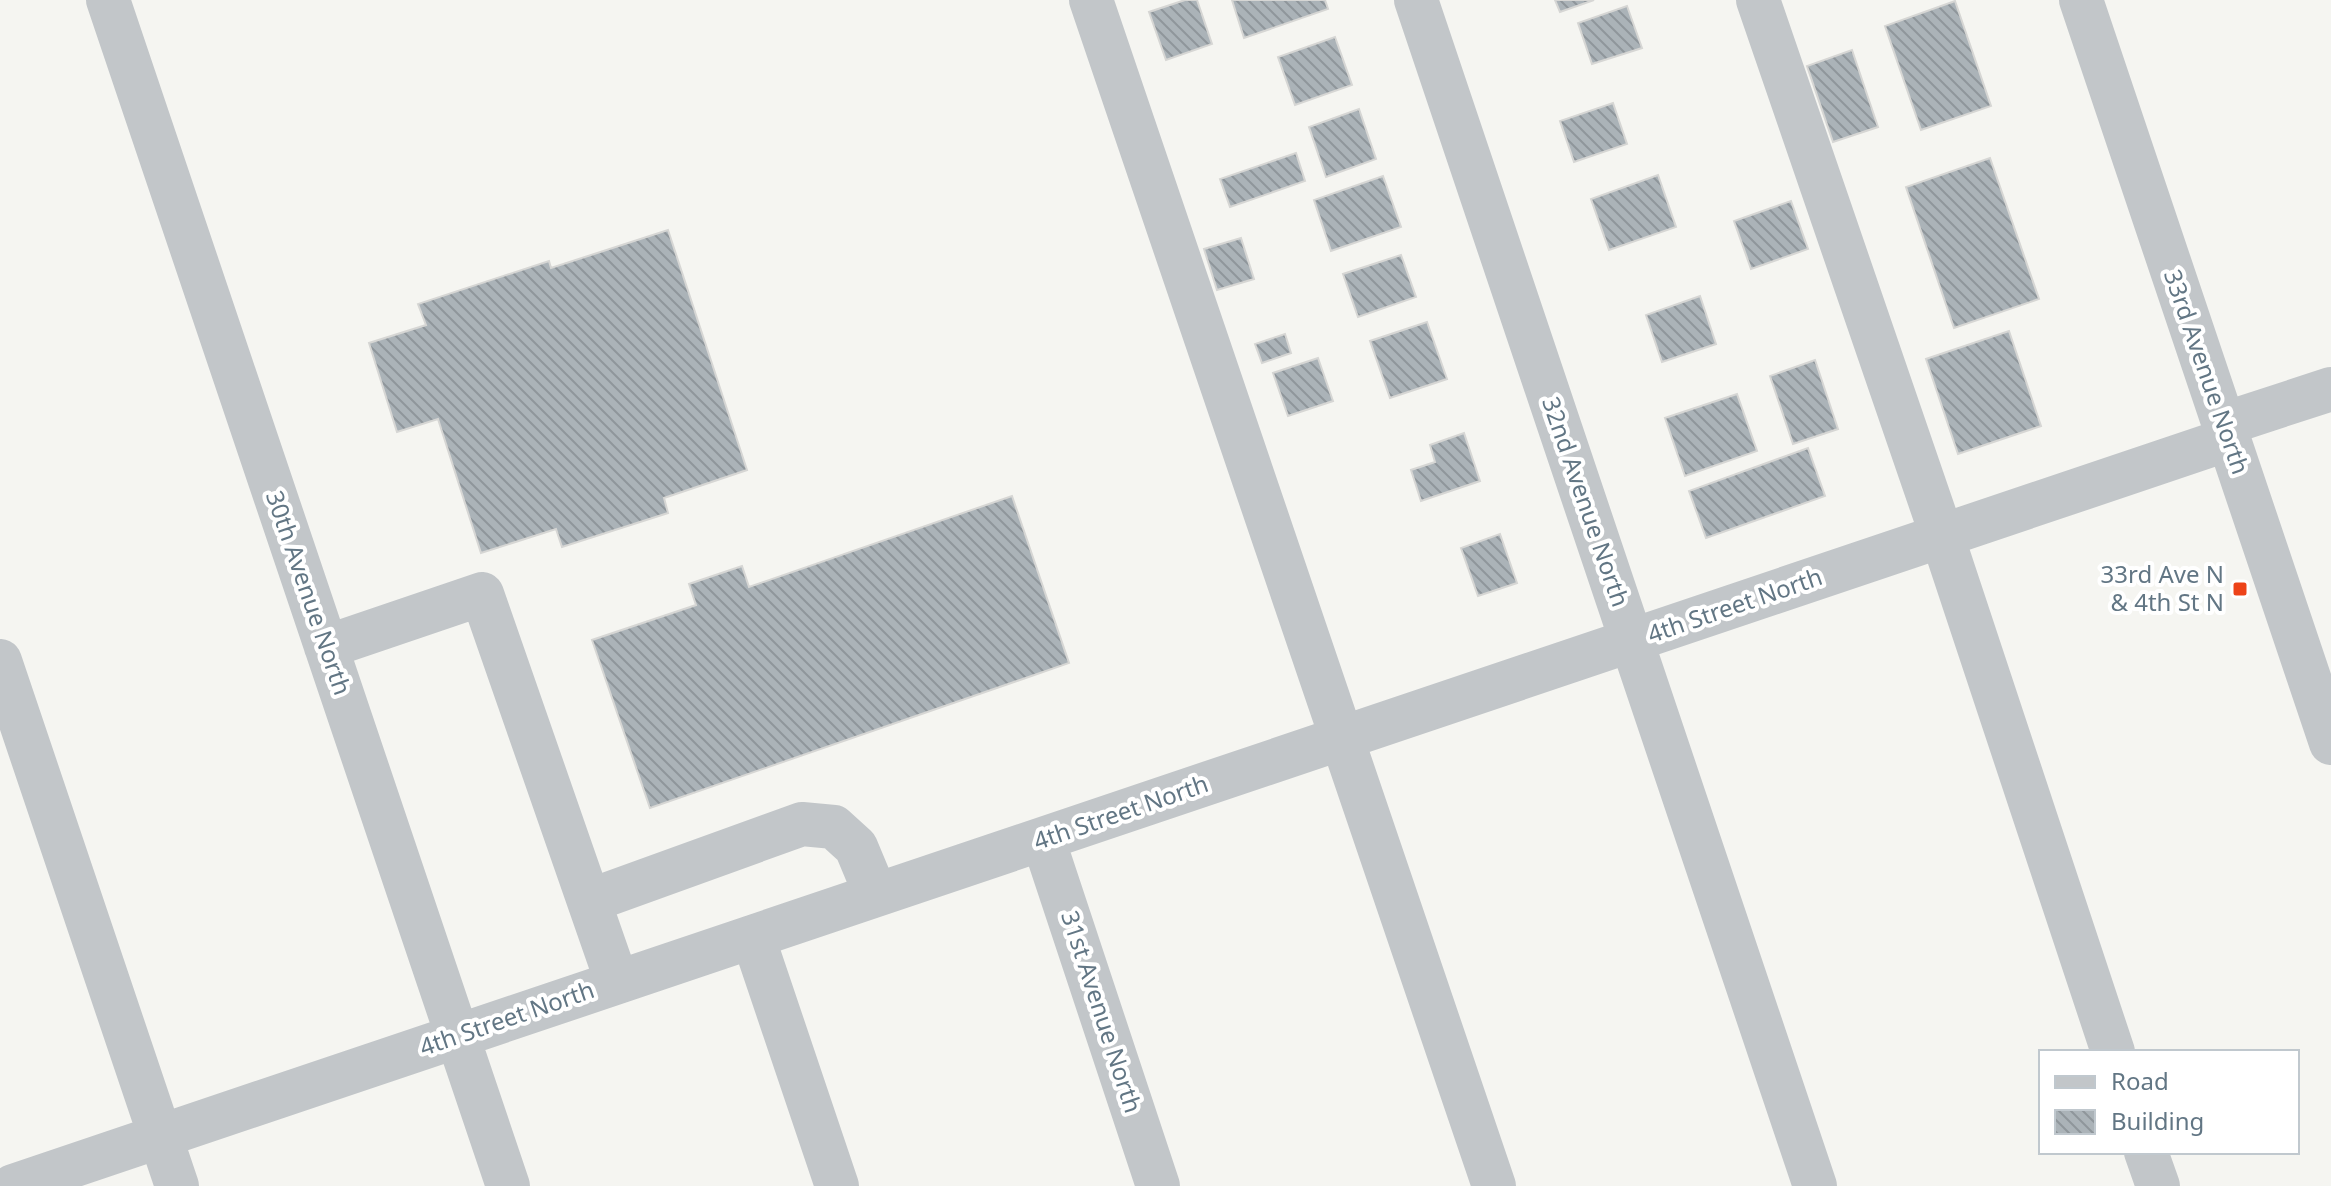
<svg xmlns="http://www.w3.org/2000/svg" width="2331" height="1186" font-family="'Noto Sans',sans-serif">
  <defs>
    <pattern id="building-back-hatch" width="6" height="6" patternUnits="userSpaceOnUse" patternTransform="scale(2)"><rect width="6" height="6" fill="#abb3b8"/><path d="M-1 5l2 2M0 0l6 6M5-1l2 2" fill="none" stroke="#8f969b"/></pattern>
  </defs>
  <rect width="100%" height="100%" fill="#f5f5f1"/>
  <path fill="url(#building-back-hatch)" stroke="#d6d6d4" stroke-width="2" d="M1185 0H1197L1212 44 1166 60 1149 12Z
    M1232 0H1325L1328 9 1244 38Z
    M1555 0H1594L1560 12Z
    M1955 1 1991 106 1921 130 1885 26Z
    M1627 6 1642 48 1592 64 1578 23Z
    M1335 37 1352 85 1295 105 1278 57Z
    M1852 50 1878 127 1833 142 1807 66Z
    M1613 103 1627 144 1574 162 1560 121Z
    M1359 109 1376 159 1326 177 1309 127Z
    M1296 153 1305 181 1230 207 1220 179Z
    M1990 158 2039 299 1954 328 1906 187Z
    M1658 175 1676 227 1609 250 1591 199Z
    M1383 176 1401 227 1331 251 1314 200Z
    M1791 201 1808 249 1751 269 1734 221Z
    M668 230 747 470 664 498 668 513 562 547 556 529 481 553 438 419 397 432 369 343 426 325 418 304 549 261 551 268Z
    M1241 238 1254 279 1217 290 1204 249Z
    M1401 255 1416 297 1358 317 1343 274Z
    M1700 296 1716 344 1662 362 1646 315Z
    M1427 322 1447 379 1390 398 1370 341Z
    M2009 331 2041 426 1958 454 1926 359Z
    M1285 334 1291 353 1262 363 1255 344Z
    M1318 358 1333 401 1288 416 1273 373Z
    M1815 360 1838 429 1793 444 1770 376Z
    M1737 394 1757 451 1685 476 1665 418Z
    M1464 433 1480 481 1421 501 1411 470 1435 462 1430 445Z
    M1808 448 1825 496 1706 538 1689 491Z
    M1012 496 1069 663 650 808 592 640 696 605 689 584 742 566 749 587Z
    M1500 534 1517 583 1478 596 1461 548Z"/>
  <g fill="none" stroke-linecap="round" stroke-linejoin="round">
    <path stroke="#c2c6c9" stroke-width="44" d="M108 0 508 1186
      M1091 0 1494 1186
      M1416 0 1815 1186
      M1758 0 1942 536 2113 1052
      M2081 0 2331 743
      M2224 424 2331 389
      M326 647 482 594 617 982
      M0 661 177 1186
      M1043 839 1158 1186
      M589 901 802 824 834 827 856 847 876 895
      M753 937 837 1186
      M2146 1152 2158 1186
      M13 1186 2229 439"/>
  </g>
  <rect fill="#ed4319" stroke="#fff" stroke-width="3" x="2232" y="581" width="16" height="16" rx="4"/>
  <g text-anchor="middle" stroke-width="8" stroke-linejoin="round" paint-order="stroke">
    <g font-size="24" fill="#627684" stroke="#fff">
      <text transform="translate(2206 372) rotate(71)" y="8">33rd Avenue North</text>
      <text transform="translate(1585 502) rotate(71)" y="8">32nd Avenue North</text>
      <text transform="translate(308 593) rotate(71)" y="8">30th Avenue North</text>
      <text transform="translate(1735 606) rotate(-19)" y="8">4th Street North</text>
      <text transform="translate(1121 813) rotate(-19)" y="8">4th Street North</text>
      <text transform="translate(1101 1012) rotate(72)" y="8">31st Avenue North</text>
      <text transform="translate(507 1019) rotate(-19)" y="8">4th Street North</text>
    </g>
    <g font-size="24" fill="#627684" stroke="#fff" text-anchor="end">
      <text x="2224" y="583">33rd Ave N<tspan x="2224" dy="28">&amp; 4th St N</tspan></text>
    </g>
  </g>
  <rect x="2039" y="1050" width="260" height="104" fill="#ffffff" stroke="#c0c8ce" stroke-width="2"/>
  <rect x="2055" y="1076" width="40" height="12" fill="#c2c6c9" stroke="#c0c8ce" stroke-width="2"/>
  <text x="2111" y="1090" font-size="24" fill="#627684">Road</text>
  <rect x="2055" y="1110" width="40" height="24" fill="url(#building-back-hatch)" stroke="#c0c8ce" stroke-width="2"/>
  <text x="2111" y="1130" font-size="24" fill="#627684">Building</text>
</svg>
